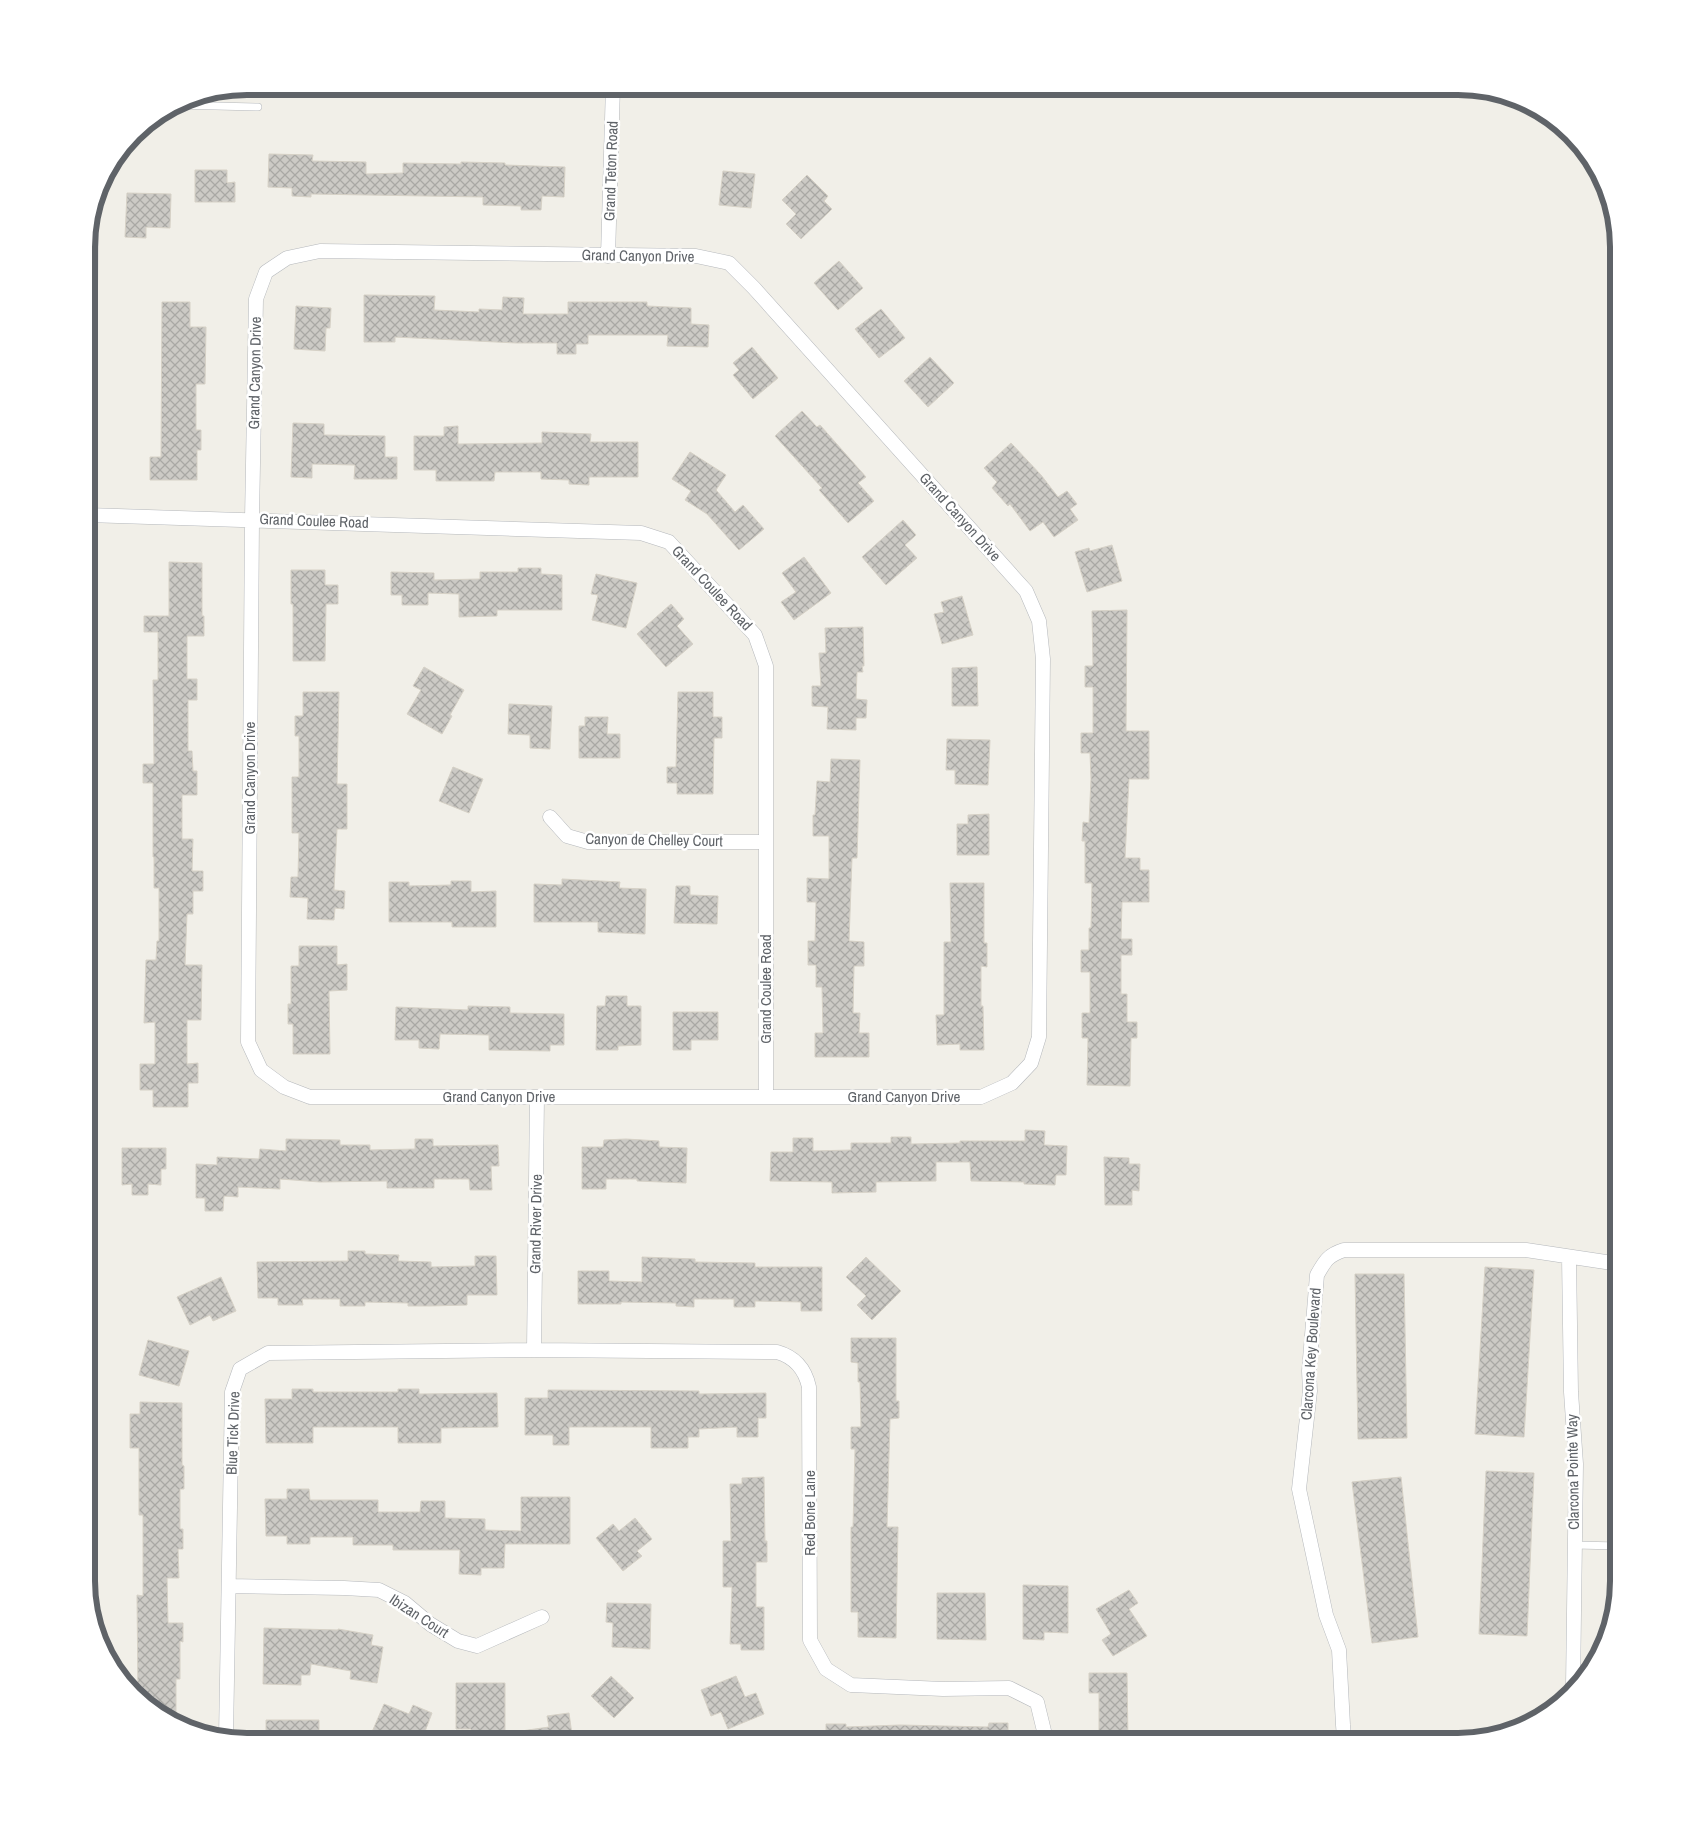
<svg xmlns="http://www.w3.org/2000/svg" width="1705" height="1828" font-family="'Archivo Narrow',sans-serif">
  <defs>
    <pattern id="building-cross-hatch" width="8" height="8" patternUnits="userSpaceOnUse" patternTransform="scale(1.25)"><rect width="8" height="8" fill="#cccac5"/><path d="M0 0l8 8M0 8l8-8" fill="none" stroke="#a9a8a4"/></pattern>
  </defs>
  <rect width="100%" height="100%" fill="#f1efe8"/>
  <path fill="url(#building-cross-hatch)" stroke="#d6d1c6" d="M269 154 313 155 312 161 366 162V174L403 173V163L461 164V162L505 163V165L565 167 564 197 542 196 541 210H521V206L483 205V197L311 194V197L292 196V188L268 187Z
    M195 170H227V183L235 182V202H195Z
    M723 171 755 174 751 208 719 205Z
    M807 175 828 196 824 201 832 209 801 239 786 224 796 214 782 200Z
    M127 193 171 194 170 228 146 227V238L125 237Z
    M839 261 863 288 838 310 814 283Z
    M364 295 435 296 434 310 479 312V309L502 310 503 297 524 298 523 314H568V302H647V306L691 308V324L709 325 708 347 667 346 668 335H588V344H576V354H557V343H516L395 337V342H364Z
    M162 302H190V327H206L205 384H196V430H201V450H197V480H150V457H161Z
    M296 306 331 308 330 328H326L325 351 294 349Z
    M881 309 905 338 879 358 855 329Z
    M752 347 778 378 753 399 733 375 739 370 733 363Z
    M930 357 954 383 928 407 904 381Z
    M802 411 817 427 820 425 866 477 858 483 874 501 848 523 819 490 822 488 775 436Z
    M293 423 324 424V435L385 436V457H397V479H354L355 465 312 464V478L291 477Z
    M458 426V444L542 443V432L591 434 590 442H638V477H589V485L569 484V480L541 479V472H495L494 481H436V470H414V436H444V427Z
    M1011 443 1041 475 1058 497 1067 491 1077 504 1070 509 1078 520 1054 537 1043 522 1030 531 1010 504 1008 506 992 488 997 482 984 468Z
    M690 452 726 475 716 490 735 512 743 505 764 529 739 550 707 514 685 500 691 491 672 479Z
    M903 520 916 535 905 545 917 558 886 585 862 557Z
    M1112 545 1122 581 1087 592 1075 552 1089 548 1090 551Z
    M804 557 831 593 794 620 781 602 796 592 782 573Z
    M169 562 202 563V616H204V636H187V679H197V700H188V751H192L193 771H197V795H182V839H193L192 871H203V891H193V914H187L185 965H202L201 1020H187V1064L198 1063V1083H188V1107H153V1090H140V1064H155V1022L144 1023 146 960H156L157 941H159V888H154V857H153V783H143V764H154L153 680H158V632H144V616H169Z
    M518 568H541V574L562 575V610H497V616L459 617V594L428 593V605H402V595H391V572L434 573V580L480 579V572H518Z
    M291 570H325V585H338V604H326L325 661H293V604H291Z
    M596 574 637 583 626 628 592 620 598 595 591 594Z
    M962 596 973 635 942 644 934 614 944 612 941 602Z
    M671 604 684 619 677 626 693 644 666 667 637 634Z
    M1127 610 1126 731H1149V779H1129L1125 858H1140V870H1149V902H1122L1121 939H1132V955H1121V994H1127V1022H1137V1038H1131L1130 1086 1087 1085 1088 1038H1082V1013H1090V972H1081V950H1089V928H1091L1092 883H1085V841H1082L1083 822 1089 823 1091 779 1090 753H1081V733H1093V687H1085V666H1093L1092 611Z
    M863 627 864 666H862L863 672H857L856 699 867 700 866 718H856V730L827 729 828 707 812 706V686H821L819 653H826L825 628Z
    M424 667 464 690 450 715 452 716 442 734 407 714 421 690 413 686Z
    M977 667 978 706H952V668Z
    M303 692H339L337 784H347V829H337L334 890 345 891 344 909 335 908 334 920 307 919 308 898 290 897 291 877H298L299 833H292V777H299V736H295V716H303Z
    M678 692H713V717H722V738H714L713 794H677V783H667V767H676Z
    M509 704 552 706 550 749 530 748V735L508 734Z
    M585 717H608L607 734H620V758H579V726H585Z
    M947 739 990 740 988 785 955 784V770H946Z
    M831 759 860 760 857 858H852L849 941 864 942V966H854L853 1013H860L859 1033H869V1057H815V1033H823L822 987H816V965H808V941H815L816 902H807V878L829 879V836H813V815H815L817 781 830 782Z
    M453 767 483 779 469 813 439 801Z
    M989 814V855H957V824H968V815Z
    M562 879 620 882 619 888 646 889 645 934 598 932V922H534V884L562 885Z
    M451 881H471V892L496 891V927H452V922H389V882H409V886L451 885Z
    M950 883H984V943H987V967L981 966V1006H983L984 1050H960V1044L937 1045 936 1015H944V942H951Z
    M676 886H690V895L718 896 717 924 674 923Z
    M299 946H337V965L347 964V990L329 991 330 1054H293V1024H288V1004H291V966H299Z
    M606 996H627V1006H641V1045L618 1046V1050H596L597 1006H605Z
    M468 1006 510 1007V1013L564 1014V1045H550V1051L489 1050V1035L440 1034 439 1049 419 1048V1040H395L396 1007 468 1010Z
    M673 1012H718V1040H691V1050H673Z
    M1025 1130 1045 1131 1044 1145 1067 1146 1066 1175H1056L1055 1185 1024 1184V1182L971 1181 970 1162H936V1181L876 1182V1192L832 1193V1182L770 1181 771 1152H793V1138H813V1151L851 1150V1143H891V1137H911V1144L960 1143V1141H1025Z
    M286 1139 340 1140V1145H370V1150L415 1149V1139H433V1146L498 1145 499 1166H491L492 1190H470L469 1179H434V1188H387V1181L320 1182 280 1179V1189L238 1187V1197L224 1196 223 1211H205V1198H196V1164L217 1165V1157L259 1159 260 1149 286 1151Z
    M626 1139 659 1141V1147L687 1148 686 1183 637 1181V1179H606V1189H582V1147H603L604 1140Z
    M122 1148H166V1169H161V1185L148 1184V1195H132V1184L122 1185Z
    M1104 1157 1129 1158V1164H1140L1139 1191 1132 1190V1205H1105Z
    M348 1251H365V1254L399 1255 398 1261 431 1262V1267L475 1266V1256H496L497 1295H467V1305L430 1306H408V1303L365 1302V1306H340V1299H302L303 1305H278V1298H258L257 1262 348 1261Z
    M642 1257 695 1259V1262L755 1263V1267H822V1311H801V1302L755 1301V1307H734V1299H694V1307L676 1306V1303L621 1302V1304H578V1271H609V1281L642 1282Z
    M866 1257 901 1291 872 1320 857 1305 866 1296 846 1277Z
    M1485 1267 1534 1270 1524 1437 1475 1434Z
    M1355 1274H1404L1407 1438 1358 1439Z
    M221 1277 236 1311 213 1321 210 1315 190 1325 177 1297Z
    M851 1338H896V1401H899V1418L890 1419 887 1527H898L896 1638 858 1637V1612H851V1527H853L855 1449H851V1427H861L860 1382H858V1363L851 1362Z
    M148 1340 189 1351 179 1386 139 1375Z
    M292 1389H313V1392H398V1389H419V1394L497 1393 498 1427 441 1428V1443H398V1427H313V1443H266L265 1399H292Z
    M548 1390 699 1391V1394L766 1393V1418H758V1437H737V1427L699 1429V1437H688V1448H651V1427H569V1445H553V1435H525V1398H548Z
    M140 1402 182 1403V1465L184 1466V1489H180V1529H183V1549H178L179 1578H167L168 1623H183V1642L180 1641V1679H176V1725L138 1694 137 1595 143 1596V1515H139V1448H130V1414H140Z
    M1486 1471 1534 1473 1527 1636 1479 1634Z
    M764 1477 765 1541H767V1562H756V1607H764V1650H741V1644H730L732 1587H723V1541H731L730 1484H742V1478Z
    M1401 1477 1418 1637 1372 1643 1352 1482Z
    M287 1489H309L310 1500H378V1512H420L421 1501H445V1518L485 1519V1530L521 1531V1497H570V1544H505L504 1568H481V1575L459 1574 460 1550H393V1545H353V1537H310V1544H287V1536H266L265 1499H287Z
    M635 1518 652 1539 637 1551 642 1556 623 1571 596 1538 613 1524 619 1531Z
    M1023 1585 1068 1586V1633L1044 1632V1640L1023 1639Z
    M1129 1590 1138 1603 1129 1609 1147 1636 1113 1656 1102 1640 1111 1634 1096 1609Z
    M937 1593H985L986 1640 937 1639Z
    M607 1603 651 1604 650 1649 612 1647 613 1623 606 1622Z
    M264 1628 338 1630V1629L373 1635 371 1645 383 1647 377 1683 350 1679 351 1671 311 1664 310 1675H301V1685L263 1684Z
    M1089 1673H1127L1128 1742H1099V1693H1089Z
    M611 1676 634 1698 614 1718 591 1696Z
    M736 1676 745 1697 756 1693 764 1714 728 1729 721 1712 711 1716 701 1690Z
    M456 1683H505V1739H471V1729H456Z
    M384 1704 409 1714 413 1705 432 1713 421 1742H396L372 1732Z
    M569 1713 573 1742H508L507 1733 549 1727 547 1716Z
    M266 1720H319V1742H266Z
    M989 1723H1008V1742H826V1724H846V1727L900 1725 988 1727Z"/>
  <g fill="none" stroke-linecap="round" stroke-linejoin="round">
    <g stroke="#b5b8bc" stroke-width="8">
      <path id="service" d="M175 105 258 107
        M1575 1545 1619 1546"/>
    </g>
    <g stroke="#b5b8bc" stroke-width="15">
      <path id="minor" d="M320 251 696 256 729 263 754 288 1026 591 1039 621 1043 659 1039 1037 1031 1063 1012 1083 981 1097H310L284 1087 261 1070 248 1042 252 519 256 299 266 272 287 258Z
        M608 256 613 86
        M87 515 641 533 669 542 755 635 766 666V1097
        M550 817 567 836 588 842H766
        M1569 1257 1571 1392 1576 1464 1573 1687
        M534 1350 537 1097
        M229 1586 344 1588 379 1590 405 1603 430 1624 458 1641 477 1646 542 1617
        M226 1737 232 1392 240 1369 268 1353 534 1350 777 1352C795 1357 805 1369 809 1387L810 1640 826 1669 851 1685 943 1689 1009 1688 1037 1702 1045 1735V1742
        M1347 1742 1344 1737 1343 1725 1339 1650 1326 1615 1299 1489 1310 1391 1309 1371 1317 1275C1325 1261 1328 1255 1344 1250H1526L1619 1264"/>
    </g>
    <g stroke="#b5b8bc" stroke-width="19">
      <path id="tertiary" d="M87 465 89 227"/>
    </g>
    <use href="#service" stroke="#fff" stroke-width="7"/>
    <use href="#minor" stroke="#fff" stroke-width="14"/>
    <use href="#tertiary" stroke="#fff" stroke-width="18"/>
  </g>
  <g text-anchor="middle" stroke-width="5" stroke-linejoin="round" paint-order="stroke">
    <g font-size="15" fill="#5f6368" stroke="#fff">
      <text transform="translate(611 171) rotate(-88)" y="5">Grand Teton Road</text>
      <text transform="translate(638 256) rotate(1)" y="5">Grand Canyon Drive</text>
      <text transform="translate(255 373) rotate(-89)" y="5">Grand Canyon Drive</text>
      <text transform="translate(960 517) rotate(48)" y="5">Grand Canyon Drive</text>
      <text transform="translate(314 521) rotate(2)" y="5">Grand Coulee Road</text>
      <text transform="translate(712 588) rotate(47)" y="5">Grand Coulee Road</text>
      <text transform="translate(250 778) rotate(-90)" y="5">Grand Canyon Drive</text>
      <text transform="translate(654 840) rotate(1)" y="5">Canyon de Chelley Court</text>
      <text transform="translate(766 989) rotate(-90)" y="5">Grand Coulee Road</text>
      <text x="499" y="1102">Grand Canyon Drive</text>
      <text x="904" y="1102">Grand Canyon Drive</text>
      <text transform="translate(536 1224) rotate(-89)" y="5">Grand River Drive</text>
      <text transform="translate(1311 1354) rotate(-86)" y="5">Clarcona Key Boulevard</text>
      <text transform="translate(233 1433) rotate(-88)" y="5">Blue Tick Drive</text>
      <text transform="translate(1573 1472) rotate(-91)" y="5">Clarcona Pointe Way</text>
      <text transform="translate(810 1513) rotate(-90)" y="5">Red Bone Lane</text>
      <text transform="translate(419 1616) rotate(33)" y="5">Ibizan Court</text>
    </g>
  </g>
  <path d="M0 0H1705V1828H0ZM247 95H1458A152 152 0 0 1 1610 247V1581A152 152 0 0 1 1458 1733H247A152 152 0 0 1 95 1581V247A152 152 0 0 1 247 95Z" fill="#fff" fill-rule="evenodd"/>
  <path fill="none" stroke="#5f6368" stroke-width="6" d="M247 95H1458A152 152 0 0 1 1610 247V1581A152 152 0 0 1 1458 1733H247A152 152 0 0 1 95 1581V247A152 152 0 0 1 247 95Z"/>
</svg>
